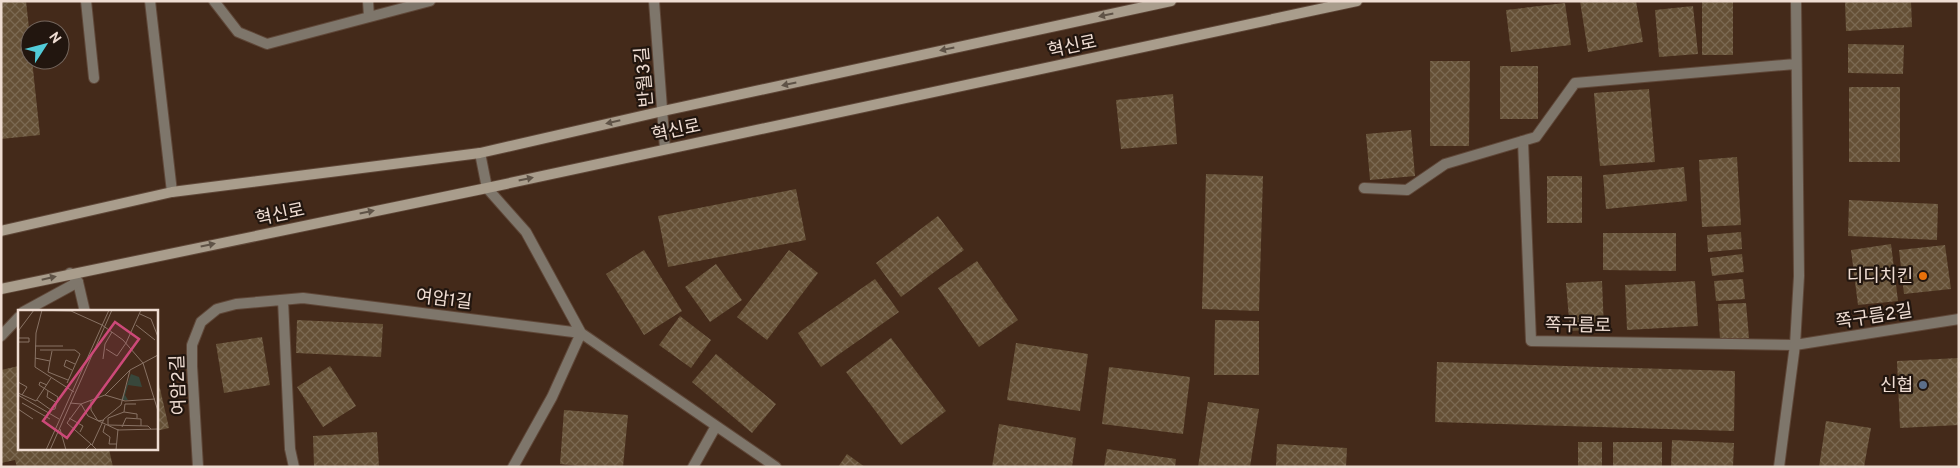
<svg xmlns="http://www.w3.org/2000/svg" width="1960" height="468" font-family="Overpass,'Noto Sans KR',sans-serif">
  <defs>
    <pattern id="building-cross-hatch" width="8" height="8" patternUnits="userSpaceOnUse" patternTransform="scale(1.25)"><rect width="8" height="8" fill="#655036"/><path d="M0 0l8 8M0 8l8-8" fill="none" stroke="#7b6952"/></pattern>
  </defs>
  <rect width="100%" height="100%" fill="#442a1a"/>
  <path fill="url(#building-cross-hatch)" d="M1 1H26L30 37V60H32L40 135 1 139Z
    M1580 1H1636L1643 42 1588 52Z
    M1702 1H1733V55H1702Z
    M1845 1H1911L1912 27 1846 31Z
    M1565 3 1571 45 1511 52 1506 10Z
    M1693 6 1698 54 1659 57 1655 10Z
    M1848 44 1904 45 1903 74 1848 73Z
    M1430 61H1470L1469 146H1430Z
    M1500 66H1538V119H1500Z
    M1849 87H1900V162H1849Z
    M1649 89 1655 162 1600 166 1594 93Z
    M1173 94 1177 144 1121 149 1116 100Z
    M1411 130 1415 176 1370 180 1366 134Z
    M1737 157 1741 225 1702 227 1699 160Z
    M1684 167 1687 201 1606 209 1603 175Z
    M1206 174 1263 176 1259 311 1202 309Z
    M1547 176H1582V223H1547Z
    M796 189 806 240 668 267 658 216Z
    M1849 200 1938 204 1937 240 1848 236Z
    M938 216 964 250 901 297 876 263Z
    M1741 232 1742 249 1708 252 1707 235Z
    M1603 233H1676V271L1603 270Z
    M1891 244 1898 301 1858 305 1851 250Z
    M1945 245 1951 289 1904 294 1899 250Z
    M644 250 682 311 644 335 606 274Z
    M789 250 818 273 767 340 737 317Z
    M1742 254 1744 272 1712 276 1710 258Z
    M977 261 1018 320 979 347 938 288Z
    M716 264 742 300 710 322 685 287Z
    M875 279 899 312 821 367 798 333Z
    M1743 279 1745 299 1716 301 1714 281Z
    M1602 281 1604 329 1570 331 1566 283Z
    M1695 281 1698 326 1627 330 1625 285Z
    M1746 303 1749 338 1720 340 1718 304Z
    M680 316 711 340 691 368 659 345Z
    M297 320 383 324 381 357 296 353Z
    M1215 320 1259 321V375H1214Z
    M262 337 270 385 224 393 216 344Z
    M891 338 946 411 901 445 846 372Z
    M1016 343 1088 354 1080 411 1007 400Z
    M716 354 776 404 752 433 692 382Z
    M1959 358V425L1900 428 1897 361Z
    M1437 362 1735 371 1734 431 1435 422Z
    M19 366V449H109L113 467H17L15 460 1 463V370Z
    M330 366 356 406 323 427 297 387Z
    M1109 367 1190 377 1183 434 1102 424Z
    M156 371 169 428 156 431Z
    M1208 402 1259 409 1250 467H1198Z
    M564 410 628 415 623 467H587L560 464Z
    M1826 421 1871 428 1864 467H1819Z
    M999 424 1076 438 1072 467H992Z
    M377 432 379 467H314L313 436Z
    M1672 440 1734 443 1733 467H1671Z
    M1578 442H1602V467H1578Z
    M1613 442H1662V467H1613Z
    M1277 444 1347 448 1346 467H1276Z
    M1107 449 1176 459 1175 467H1104Z
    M847 454 865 467H838Z"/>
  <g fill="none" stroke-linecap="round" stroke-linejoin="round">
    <g stroke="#5f4738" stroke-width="12">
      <path id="lane" d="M86 1 94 78
        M214 1 238 32 267 44 430 1
        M368 1 369 17
        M1523 141 1531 341 1795 345
        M78 282 85 312"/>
    </g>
    <g stroke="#5f4738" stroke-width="12">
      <path id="street" d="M150 1 172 192
        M654 1 665 149
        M480 153 487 188 526 232 581 333 776 467
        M1364 188 1407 190 1445 164 1536 137 1575 83 1795 64
        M283 300 290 449 294 467
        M23 312 78 282 70 273
        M1 336 19 317
        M1795 345 1959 319
        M198 467 192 366V345L201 322 217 309 236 304 303 298 581 333 552 397 513 467
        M693 467 716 426
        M1779 467 1795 345 1799 276 1796 1"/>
    </g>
    <g stroke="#5f4738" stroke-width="12">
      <path id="secondary" d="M1 231 172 192 480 153 663 111 1171 1
        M1 289 487 188 1357 1"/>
    </g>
    <use href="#lane" stroke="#7e766b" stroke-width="10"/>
    <use href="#street" stroke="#7e766b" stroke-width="10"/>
    <use href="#secondary" stroke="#a99d8c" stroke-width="10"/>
  </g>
  <defs><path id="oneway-solid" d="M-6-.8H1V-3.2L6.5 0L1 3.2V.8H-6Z" transform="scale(1.25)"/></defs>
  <g fill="#5f5347">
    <use href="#oneway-solid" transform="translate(1106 15) rotate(168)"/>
    <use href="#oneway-solid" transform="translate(947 49) rotate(168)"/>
    <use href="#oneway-solid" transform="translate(789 84) rotate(168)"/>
    <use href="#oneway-solid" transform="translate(613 122) rotate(167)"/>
    <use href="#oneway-solid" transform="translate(526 179) rotate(-12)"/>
    <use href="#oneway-solid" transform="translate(367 212) rotate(-12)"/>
    <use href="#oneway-solid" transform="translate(208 245) rotate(-12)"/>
    <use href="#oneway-solid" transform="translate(49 278) rotate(-13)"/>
  </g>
  <circle fill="#e8710a" stroke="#22160f" stroke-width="2" cx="1923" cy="276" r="5"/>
  <circle fill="#5c6f8a" stroke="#22160f" stroke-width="2" cx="1923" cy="385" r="5"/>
  <g text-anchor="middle" stroke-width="4.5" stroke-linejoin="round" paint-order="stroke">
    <g font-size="18" fill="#efddd3" stroke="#22160f">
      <text transform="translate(1072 46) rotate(-12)" y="6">혁신로</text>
      <text transform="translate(644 77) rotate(-95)" y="6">반월3길</text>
      <text transform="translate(676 130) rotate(-12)" y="6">혁신로</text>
      <text transform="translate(280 214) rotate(-12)" y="6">혁신로</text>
      <text transform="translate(444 299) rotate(7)" y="6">여암1길</text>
      <text transform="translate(1874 316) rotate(-9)" y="6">쪽구름2길</text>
      <text transform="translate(1578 325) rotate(1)" y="6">쪽구름로</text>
      <text transform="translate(178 385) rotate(-92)" y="6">여암2길</text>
    </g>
    <g font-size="18" fill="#efddd3" stroke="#22160f" text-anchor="end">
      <text x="1913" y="282">디디치킨</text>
      <text x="1913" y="391">신협</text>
    </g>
  </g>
  <g transform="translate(18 310)">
    <rect width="140" height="140" fill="#442a1a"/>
    <path d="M113 64 121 67 124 77 110 75 107 85 110 90H103Z" fill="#38473b"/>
    <path fill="none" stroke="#887264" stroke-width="1" d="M14 0 53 1 84 15 105 30 125 53 140 101M24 0 18 23 17 57 56 82M122 4 133 9 140 27M118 15 137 30M0 32H11V28H0M17 36H45M88 39 99 46 108 33 123 0M22 40H57L62 44 49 73M0 42 1 20 16 0M17 48 32 51 34 41M85 49 87 34 94 22M32 51 30 62 50 70M54 60 46 56 48 50 57 54M0 72 9 77 4 85M30 81 29 87 39 93M0 83 18 91 33 68M0 85 41 109M87 85 107 91 137 89M19 90 33 100 37 99 40 87 21 75 22 72 29 75M73 90V100L80 111 86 110M4 93 32 109M52 93 63 94 87 85 112 60 140 45M118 94H107L106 102 90 108V115L130 116 133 119M0 99 15 109M106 102 119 104V108M51 108 65 116 62 122M87 115 85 122 92 127 91 134H99M104 117 108 108 123 109V116M42 119 48 140M73 134 49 113 63 94 70 106 100 120 140 119M74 135 86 109 103 95 112 60M28 140 91 0M32 140 94 0M67 140 73 134 79 140M98 140 100 119"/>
    <path fill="#cd4979" fill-opacity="0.15" stroke="#cd4979" stroke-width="2.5" d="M97 12 121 29 49 128 25 111Z"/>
    <rect width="140" height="140" fill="none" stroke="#efddd3" stroke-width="2.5"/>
  </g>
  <rect width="1960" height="468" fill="none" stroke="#efddd3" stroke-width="5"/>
  <g transform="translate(45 45) rotate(54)"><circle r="24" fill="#22160f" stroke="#74665d"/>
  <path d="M0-4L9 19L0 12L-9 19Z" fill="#52cbd8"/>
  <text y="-8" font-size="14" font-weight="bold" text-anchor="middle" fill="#efddd3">N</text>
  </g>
</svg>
